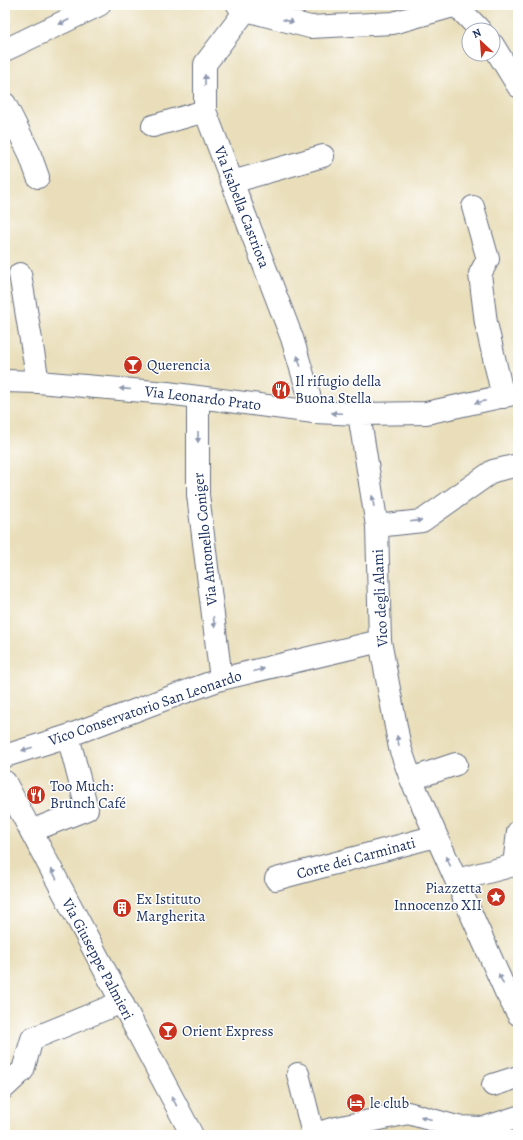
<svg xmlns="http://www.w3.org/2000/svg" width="523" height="1140" font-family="Alegreya,serif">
  <rect width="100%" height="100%" fill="#fff"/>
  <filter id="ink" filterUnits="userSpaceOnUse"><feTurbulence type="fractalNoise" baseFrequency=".025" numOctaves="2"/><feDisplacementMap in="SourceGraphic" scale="8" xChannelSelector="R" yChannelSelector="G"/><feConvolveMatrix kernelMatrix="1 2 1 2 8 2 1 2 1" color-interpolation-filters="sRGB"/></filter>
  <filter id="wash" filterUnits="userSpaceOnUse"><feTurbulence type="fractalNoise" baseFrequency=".012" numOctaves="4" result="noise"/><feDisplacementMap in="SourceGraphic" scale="16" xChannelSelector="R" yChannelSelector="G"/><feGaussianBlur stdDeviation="0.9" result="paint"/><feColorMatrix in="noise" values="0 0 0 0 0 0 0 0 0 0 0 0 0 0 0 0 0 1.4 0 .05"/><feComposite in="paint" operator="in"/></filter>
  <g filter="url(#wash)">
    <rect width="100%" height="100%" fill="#e9deb9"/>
  </g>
  <g filter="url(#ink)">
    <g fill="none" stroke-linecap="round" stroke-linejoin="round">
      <g stroke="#636c7e" stroke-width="24">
        <path id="pedestrian" d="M5 782 192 1135"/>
      </g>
      <g stroke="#636c7e" stroke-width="24">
        <path id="minor" d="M238 5 246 10 310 27 393 23 457 5
          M456 5 480 30
          M246 10 205 64V111L292 338 314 412
          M493 45 518 86
          M5 50 99 5
          M5 104 29 152 38 177
          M153 126 205 111
          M232 182 323 156
          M473 207 488 259 480 274 486 323 503 397
          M20 274 38 382
          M5 381 38 382 167 393 314 412 359 414 426 413 518 393
          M198 398V495L221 679
          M359 414 377 526 380 641 400 748 411 779 506 992 518 1014
          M377 526 422 521 493 471 518 465
          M5 756 68 736 160 701 221 679 380 641
          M411 779 456 764
          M31 831 87 809 68 736
          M514 865 518 832
          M276 879 436 836
          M457 880 518 864
          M298 1074 313 1134
          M493 1085 518 1077
          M5 1087 23 1070 32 1039 122 1002
          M311 1135 332 1129 408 1113 457 1127 484 1128 518 1117"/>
      </g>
      <use href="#pedestrian" stroke="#fff" stroke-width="22"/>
      <use href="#minor" stroke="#fff" stroke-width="22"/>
    </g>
    <defs><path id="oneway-solid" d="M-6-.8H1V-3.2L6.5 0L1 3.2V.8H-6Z"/></defs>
    <g fill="#8d97ae">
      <use href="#oneway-solid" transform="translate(288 21) rotate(15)"/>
      <use href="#oneway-solid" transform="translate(64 22) rotate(155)"/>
      <use href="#oneway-solid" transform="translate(205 80) rotate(-90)"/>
      <use href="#oneway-solid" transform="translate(299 361) rotate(-107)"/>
      <use href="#oneway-solid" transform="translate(125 389) rotate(-175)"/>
      <use href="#oneway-solid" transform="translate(480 402) rotate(168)"/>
      <use href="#oneway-solid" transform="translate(337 413) rotate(-177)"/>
      <use href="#oneway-solid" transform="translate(198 437) rotate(90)"/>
      <use href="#oneway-solid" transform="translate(373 501) rotate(-99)"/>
      <use href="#oneway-solid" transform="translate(416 521) rotate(-7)"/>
      <use href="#oneway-solid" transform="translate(214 622) rotate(83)"/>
      <use href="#oneway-solid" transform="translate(259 670) rotate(-14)"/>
      <use href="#oneway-solid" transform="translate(398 741) rotate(-101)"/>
      <use href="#oneway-solid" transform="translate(27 749) rotate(163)"/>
      <use href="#oneway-solid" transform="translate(448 861) rotate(-115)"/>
      <use href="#oneway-solid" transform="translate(54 874) rotate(-118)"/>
      <use href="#oneway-solid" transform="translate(501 979) rotate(-114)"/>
      <use href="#oneway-solid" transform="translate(174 1101) rotate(-118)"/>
      <use href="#oneway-solid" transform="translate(426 1118) rotate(-165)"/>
    </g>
  </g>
  <defs>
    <g id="bar-disc" transform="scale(1)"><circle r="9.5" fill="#c8321e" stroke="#fff"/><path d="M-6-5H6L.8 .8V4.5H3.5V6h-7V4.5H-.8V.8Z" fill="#fff"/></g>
    <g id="restaurant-disc" transform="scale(1)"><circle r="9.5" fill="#c8321e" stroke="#fff"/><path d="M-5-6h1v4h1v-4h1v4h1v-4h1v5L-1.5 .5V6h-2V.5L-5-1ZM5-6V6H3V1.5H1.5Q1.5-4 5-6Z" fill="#fff"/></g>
    <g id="sight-disc" transform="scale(1)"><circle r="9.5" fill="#c8321e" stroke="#fff"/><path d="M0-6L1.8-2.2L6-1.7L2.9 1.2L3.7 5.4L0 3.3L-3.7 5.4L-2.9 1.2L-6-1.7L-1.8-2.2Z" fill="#fff"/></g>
    <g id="building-disc" transform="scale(1)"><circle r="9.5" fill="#c8321e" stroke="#fff"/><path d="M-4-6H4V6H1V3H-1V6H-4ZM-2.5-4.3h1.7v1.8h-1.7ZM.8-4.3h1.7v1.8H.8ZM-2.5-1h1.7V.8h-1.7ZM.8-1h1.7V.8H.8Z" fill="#fff"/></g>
    <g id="hotel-disc" transform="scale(1)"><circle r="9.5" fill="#c8321e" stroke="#fff"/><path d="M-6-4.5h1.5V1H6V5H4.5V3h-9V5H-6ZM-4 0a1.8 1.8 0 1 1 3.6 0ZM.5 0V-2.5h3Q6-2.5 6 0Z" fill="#fff"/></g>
  </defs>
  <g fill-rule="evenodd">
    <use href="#bar-disc" x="133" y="365"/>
    <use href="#restaurant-disc" x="281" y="390"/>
    <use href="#restaurant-disc" x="36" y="795"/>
    <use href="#sight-disc" x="496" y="897"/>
    <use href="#building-disc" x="122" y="908"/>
    <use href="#bar-disc" x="168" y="1031"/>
    <use href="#hotel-disc" x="356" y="1103"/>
  </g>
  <g text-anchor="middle" stroke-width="3" stroke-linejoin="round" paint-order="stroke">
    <g font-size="15" fill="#1b2f5e" stroke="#fff">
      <text transform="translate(242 207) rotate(69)" y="5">Via Isabella Castriota</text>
      <text transform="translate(203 398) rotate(7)" y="5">Via Leonardo Prato</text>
      <text transform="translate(205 539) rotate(-96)" y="5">Via Antonello Coniger</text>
      <text transform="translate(380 598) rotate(-93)" y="5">Vico degli Alami</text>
      <text transform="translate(145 708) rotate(-19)" y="5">Vico Conservatorio San Leonardo</text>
      <text transform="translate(356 858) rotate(-15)" y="5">Corte dei Carminati</text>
      <text transform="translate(98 959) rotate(62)" y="5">Via Giuseppe Palmieri</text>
    </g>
    <g font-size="15" fill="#1b2f5e" stroke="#fff" text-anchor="start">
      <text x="147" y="370">Querencia</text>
      <text x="295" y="386">Il rifugio della<tspan x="295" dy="17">Buona Stella</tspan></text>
      <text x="50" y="791">Too Much:<tspan x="50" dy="17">Brunch Café</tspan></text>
      <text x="482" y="893" text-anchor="end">Piazzetta<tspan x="482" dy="17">Innocenzo XII</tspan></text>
      <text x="136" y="904">Ex Istituto<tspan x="136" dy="17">Margherita</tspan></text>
      <text x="182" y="1036">Orient Express</text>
      <text x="370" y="1108">le club</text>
    </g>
  </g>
  <rect width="523" height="1140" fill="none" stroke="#fff" stroke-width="20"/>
  <g transform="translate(481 42) rotate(334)"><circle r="19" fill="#ffffff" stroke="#a4acbf"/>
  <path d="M0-3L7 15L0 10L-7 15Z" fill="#c8321e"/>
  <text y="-6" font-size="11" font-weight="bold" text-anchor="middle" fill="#1b2f5e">N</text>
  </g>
</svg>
